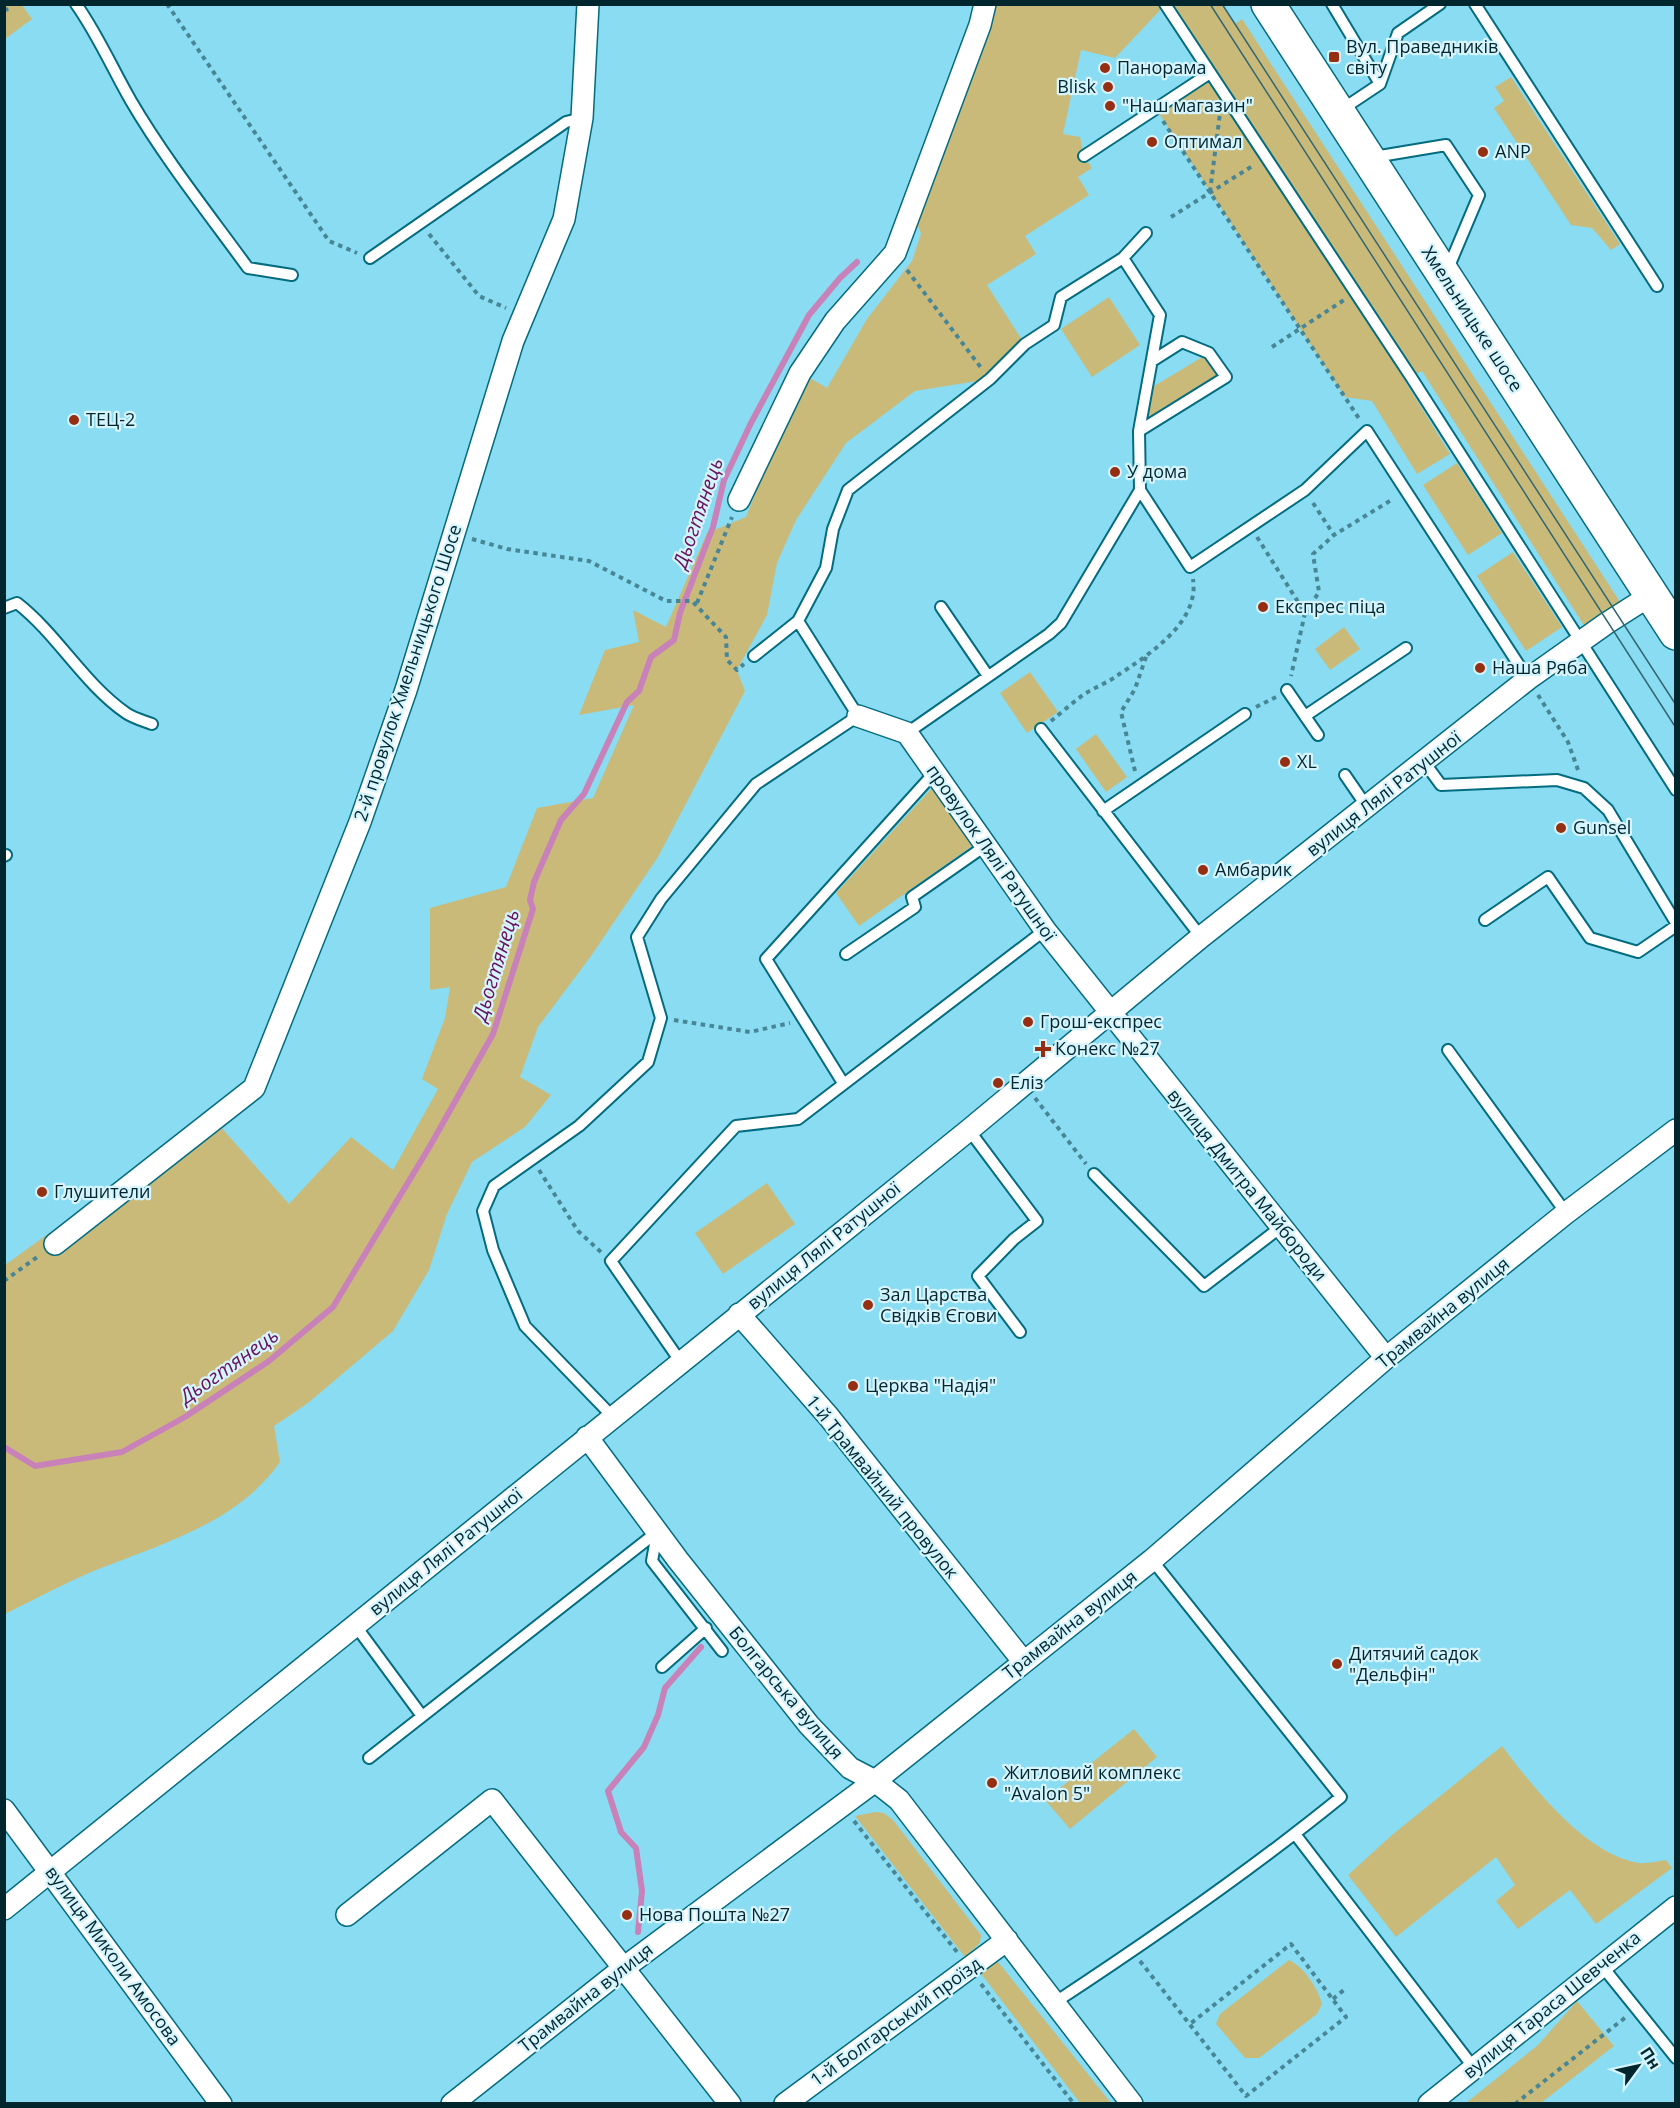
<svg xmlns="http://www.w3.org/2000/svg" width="1680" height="2108" font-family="'Open Sans',sans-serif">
  <rect width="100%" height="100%" fill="#89dcf1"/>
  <path fill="#caba7a" d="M5 4 22 5 32 19 5 39Z
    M985 5H1222L1235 24 1242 19 1622 605 1585 627 1422 371 1405 381 1450 454 1417 474 1372 401 1345 397 1156 109 1210 73 1165 5 1115 58 1081 50 1063 134 1080 137 1084 156 1092 168 1078 177 1089 195 1025 236 1036 254 987 285 1022 340 990 379 915 391 846 443 796 520 777 563 767 615 737 670 745 691 658 857 591 956 538 1027 520 1077 551 1095 525 1127 472 1162 447 1214 429 1270 393 1331 308 1403 274 1426 280 1462C237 1523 162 1544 96 1570 65 1583 35 1599 5 1614V1265L211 1116 289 1204 351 1137 393 1170 438 1089 422 1079 445 1018 450 987 430 990V908L506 887 537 808 593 798 634 705 579 715 605 650 639 642 633 610 666 627 707 533 746 517 803 374 827 388 867 319 912 261 921 234 912 212Z
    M1511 77 1620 244 1611 250 1592 228 1571 225 1494 108 1504 101 1495 87Z
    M1109 297 1140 345 1092 377 1061 329Z
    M1209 353 1226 377 1139 431 1146 391Z
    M1457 463 1502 533 1468 555 1423 485Z
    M1513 552 1562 627 1526 651 1477 576Z
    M1344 627 1360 649 1330 670 1315 649Z
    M1030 672 1058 712 1027 733 1000 693Z
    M1096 734 1127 777 1106 792 1076 749Z
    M932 788 972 846 859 926 836 893Z
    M767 1183 795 1224 723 1274 695 1233Z
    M1134 1729 1157 1757 1070 1829 1045 1800Z
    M1502 1746C1533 1787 1586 1855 1639 1863 1647 1864 1658 1861 1666 1860L1672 1868 1596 1924 1570 1890 1518 1929 1496 1901 1515 1885 1496 1857 1396 1937 1348 1875 1392 1835Z
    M875 1812 884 1813 893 1820 981 1935 980 1943 965 1957 855 1816Z
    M995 1958 1111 2103H1080L979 1971Z
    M1289 1960C1304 1967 1318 1988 1322 2004L1317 2014 1259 2058H1245L1216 2024 1220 2014Z
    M1577 2001 1614 2046 1541 2103H1466L1538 2045Z"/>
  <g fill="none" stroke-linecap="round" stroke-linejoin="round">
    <path stroke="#c982b9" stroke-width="6" d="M4 1447 35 1466 122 1452 185 1417 269 1361 333 1307 430 1146 493 1034 533 909 530 900 534 882 561 820 584 794 627 702 639 691 651 657 674 640 680 613 713 527 724 480 751 423 809 315 840 278 857 262
      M638 1932 642 1891 636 1848 621 1832 608 1791 644 1747 658 1715 665 1688 701 1647"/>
    <g stroke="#036c7f" stroke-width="14">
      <path id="service" d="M76 4C98 35 112 68 131 101 165 159 208 213 248 268L292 275
        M1165 4 1411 377 1676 790
        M1332 4 1380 84
        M1475 4 1657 286
        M1341 110 1380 84 1398 33 1440 4
        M1084 156 1210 73
        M1374 157 1446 145 1479 195 1447 271
        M370 258 566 122 582 118
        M1123 258 1146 233
        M1139 431 1226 377 1209 353 1182 342 1152 361
        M1140 490 1190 567 1305 490 1367 431 1528 679
        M941 607 988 676
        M4 608 17 603C58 635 83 683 126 713 133 718 144 721 152 724
        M754 656 798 621
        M1287 690 1318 735
        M1305 716 1406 648
        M1041 729 1201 937
        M1424 762 1441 785 1557 780 1584 788 1608 810 1676 923
        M1345 775 1367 807
        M1103 811 1245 714
        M4 856 6 855
        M1485 920 1548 877 1590 938 1638 952 1676 926
        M846 954 915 907 912 897 985 846
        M1448 1050 1566 1213
        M843 1083 766 959 935 772
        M969 1130 1037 1221 1014 1239 978 1276 1020 1332
        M1094 1174 1204 1286 1281 1227
        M680 1361 611 1261 736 1126 798 1119 1045 930
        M612 1416 525 1326 493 1250 483 1211 494 1186 579 1126 648 1062 661 1018 637 937 661 899 756 784 858 716 798 621 826 568 833 529 848 490 990 379 1025 344 1054 325 1061 297 1123 258 1160 315 1139 431 1140 490 1061 623 1049 634 907 733
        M657 1533 652 1561 722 1651
        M355 1625 422 1716
        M662 1667 706 1628
        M369 1758 657 1532
        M1295 1834 1474 2068
        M1602 1966 1676 2058
        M1054 2003C1153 1938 1250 1871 1341 1797L1152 1560"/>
    </g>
    <g stroke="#036c7f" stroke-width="24">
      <path id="minor" d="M739 500 800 373 835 321 895 253 980 25 985 4
        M858 716 907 733 1045 930 1386 1358
        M55 1244 254 1088 360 822 406 690 513 341 564 219 582 118 588 4
        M739 1314 829 1417 1023 1661
        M587 1437 678 1560 809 1725 850 1768 875 1781 899 1800 1132 2104
        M4 1810 221 2104
        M4 1909 969 1130 1201 937 1528 679 1607 623 1651 595
        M347 1915 492 1800 730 2104
        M452 2104 625 1967 875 1781 1152 1560 1386 1358 1566 1213 1676 1130
        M785 2104 1007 1940
        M1429 2104 1676 1907"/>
    </g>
    <g stroke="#036c7f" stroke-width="36">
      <path id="primary" d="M1268 4 1676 633"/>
    </g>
    <path stroke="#498695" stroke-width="4" stroke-dasharray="4.5 4.5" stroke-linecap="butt" d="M167 4 329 241 357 253
      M4 10 9 9 6 4
      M1163 121 1360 420
      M1210 192 1220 113
      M1171 217 1254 165
      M429 234 479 296 506 308
      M907 270 982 369
      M1272 347 1344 300
      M1313 503 1334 535
      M1257 537 1305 613 1291 676
      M472 539 507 549 589 561 666 601H692L726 637 727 660 737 670 744 664
      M697 603 732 517
      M1305 613 1319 592 1313 554 1334 535 1393 499
      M1538 695 1568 742 1578 770
      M1256 707 1276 697
      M1051 721C1061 713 1072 703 1083 695 1093 688 1105 684 1115 677 1147 656 1200 623 1193 579
      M1135 771 1121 712 1135 689 1147 654
      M674 1020 750 1032 790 1023
      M1035 1098 1086 1164
      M539 1170 578 1231 601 1252
      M4 1281 40 1255
      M854 1821 957 1952
      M1140 1961 1246 2096 1346 2017 1291 1944 1190 2024
      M981 1984 1074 2104
      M1333 1999 1345 1989
      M1515 2104 1626 2017"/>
    <use href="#service" stroke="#fff" stroke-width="10"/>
    <use href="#minor" stroke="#fff" stroke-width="21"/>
    <use href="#primary" stroke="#fff" stroke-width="33"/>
    <path stroke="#316773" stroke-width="1.5" d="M1210 4 1676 728
      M1222 4 1676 705"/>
  </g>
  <g fill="#962f11" stroke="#d5f4fd" stroke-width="2">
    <rect x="1328" y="51" width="12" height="12" rx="3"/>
    <circle cx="1105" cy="68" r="6"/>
    <circle cx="1108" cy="87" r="6"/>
    <circle cx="1110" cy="106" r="6"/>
    <circle cx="1152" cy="142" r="6"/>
    <circle cx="1483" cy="152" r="6"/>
    <circle cx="74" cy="420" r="6"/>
    <circle cx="1115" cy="472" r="6"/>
    <circle cx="1263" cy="607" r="6"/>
    <circle cx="1480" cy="668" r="6"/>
    <circle cx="1285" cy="762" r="6"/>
    <circle cx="1561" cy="828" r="6"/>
    <circle cx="1203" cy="870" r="6"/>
    <circle cx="1028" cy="1022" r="6"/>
    <path d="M1040 1040h6v6h6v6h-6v6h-6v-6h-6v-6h6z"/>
    <circle cx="998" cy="1083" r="6"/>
    <circle cx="42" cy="1192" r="6"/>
    <circle cx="868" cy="1305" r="6"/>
    <circle cx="853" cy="1386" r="6"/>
    <circle cx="1337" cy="1664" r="6"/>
    <circle cx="992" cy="1783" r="6"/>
    <circle cx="627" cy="1915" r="6"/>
  </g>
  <g text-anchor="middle" stroke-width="4.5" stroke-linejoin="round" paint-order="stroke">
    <g font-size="18" fill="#01262e" stroke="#d5f4fd" text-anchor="start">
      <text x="1346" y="53">Вул. Праведників<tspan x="1346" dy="21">світу</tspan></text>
      <text x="1117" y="74">Панорама</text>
      <text x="1096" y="93" text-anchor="end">Blisk</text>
      <text x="1122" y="112">"Наш магазин"</text>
      <text x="1164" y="148">Оптимал</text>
      <text x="1495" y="158">ANP</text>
      <text x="86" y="426">ТЕЦ-2</text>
      <text x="1127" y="478">У дома</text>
      <text x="1275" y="613">Експрес піца</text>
      <text x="1492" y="674">Наша Ряба</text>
      <text x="1297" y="768">XL</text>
      <text x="1573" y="834">Gunsel</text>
      <text x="1215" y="876">Амбарик</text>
      <text x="1040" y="1028">Грош-експрес</text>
      <text x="1055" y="1055">Конекс №27</text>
      <text x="1010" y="1089">Еліз</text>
      <text x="54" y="1198">Глушители</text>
      <text x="880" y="1301">Зал Царства<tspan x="880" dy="21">Свідків Єгови</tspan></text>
      <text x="865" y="1392">Церква "Надія"</text>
      <text x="1349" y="1660">Дитячий садок<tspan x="1349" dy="21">"Дельфін"</tspan></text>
      <text x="1004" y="1779">Житловий комплекс<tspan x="1004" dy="21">"Avalon 5"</tspan></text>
      <text x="639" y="1921">Нова Пошта №27</text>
    </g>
    <g font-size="18" fill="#01262e" stroke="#d5f4fd">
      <text transform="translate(1472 319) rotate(57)" y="6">Хмельницьке шосе</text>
      <text transform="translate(408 673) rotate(-72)" y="6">2-й провулок Хмельницького Шосе</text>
      <text transform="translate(1384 794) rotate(-38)" y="6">вулиця Лялі Ратушної</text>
      <text transform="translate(991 853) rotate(55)" y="6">провулок Лялі Ратушної</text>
      <text transform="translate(1247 1185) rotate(51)" y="6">вулиця Дмитра Майбороди</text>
      <text transform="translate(824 1246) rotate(-39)" y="6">вулиця Лялі Ратушної</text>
      <text transform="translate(1443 1313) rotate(-39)" y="6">Трамвайна вулиця</text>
      <text transform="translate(882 1487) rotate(51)" y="6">1-й Трамвайний провулок</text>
      <text transform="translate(446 1552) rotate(-39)" y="6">вулиця Лялі Ратушної</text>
      <text transform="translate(1070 1625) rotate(-38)" y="6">Трамвайна вулиця</text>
      <text transform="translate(786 1693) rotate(50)" y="6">Болгарська вулиця</text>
      <text transform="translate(113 1956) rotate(54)" y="6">вулиця Миколи Амосова</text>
      <text transform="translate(586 1998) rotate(-38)" y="6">Трамвайна вулиця</text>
      <text transform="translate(1552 2005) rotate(-39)" y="6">вулиця Тараса Шевченка</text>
      <text transform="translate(896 2022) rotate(-36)" y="6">1-й Болгарський проїзд</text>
    </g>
    <g font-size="20" font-style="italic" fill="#68125a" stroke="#d5f4fd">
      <text transform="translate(698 513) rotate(-71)" y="7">Дьогтянець</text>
      <text transform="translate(496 965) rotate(-73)" y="7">Дьогтянець</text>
      <text transform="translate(229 1366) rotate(-35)" y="7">Дьогтянець</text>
    </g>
  </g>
  <rect width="1680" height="2108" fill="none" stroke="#01262e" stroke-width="12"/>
  <g transform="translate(1638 2066) rotate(57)" stroke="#d5f4fd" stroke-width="4.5" paint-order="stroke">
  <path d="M0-4.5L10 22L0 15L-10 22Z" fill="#01262e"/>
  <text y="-9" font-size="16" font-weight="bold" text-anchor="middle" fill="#01262e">Пн</text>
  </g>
</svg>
